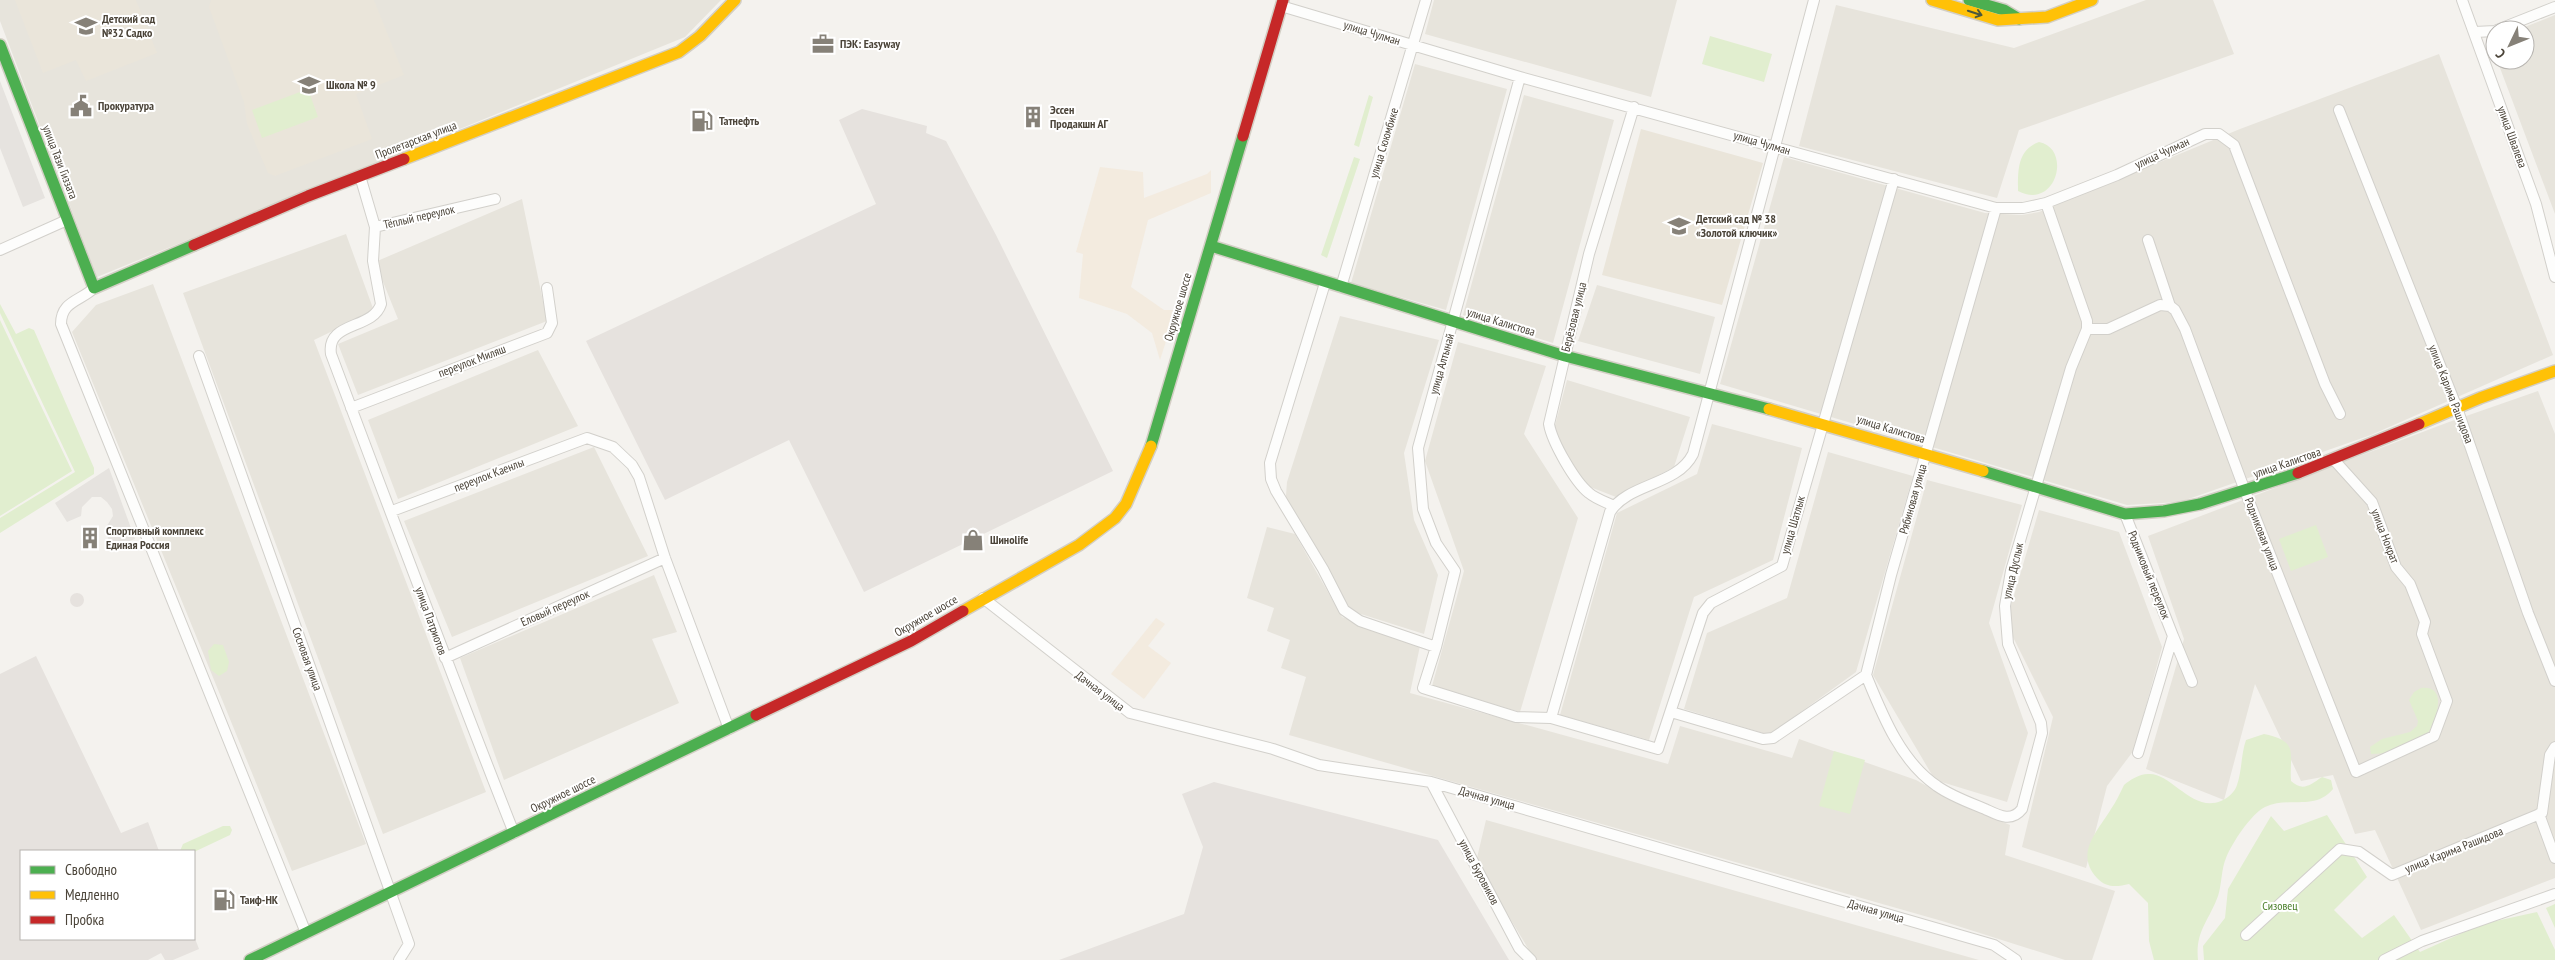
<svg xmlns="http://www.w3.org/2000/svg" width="2555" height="960" font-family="'PT Sans Narrow',sans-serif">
  <rect width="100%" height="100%" fill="#f4f2ee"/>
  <path fill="#e7e4dc" d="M0 0H721L685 37 97 277 0 21Z
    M1434 0H1677L1651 97 1425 34Z
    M2146 0H2213L2234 54 2019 130 1997 198 1799 146 1836 5 2014 48Z
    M2555 15V214L2497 60H2525V30H2517Z
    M2439 54 2553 355 2371 435 2180 502 2127 505 1720 384 1784 157 1985 213 2022 215 2039 212 2240 129Z
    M1415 64 1507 89 1446 310 1351 283Z
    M1524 95 1614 120 1553 343 1463 315Z
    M522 199 547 321 358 395 338 344 398 319 375 262Z
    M346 234 374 311 314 340 486 792 383 834 183 293Z
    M153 284 366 844 292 871 72 332 96 305Z
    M1597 285 1715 317 1700 374 1578 341Z
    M1340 316 1439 340 1404 453 1414 520 1438 575 1424 634 1345 609 1285 509 1287 482Z
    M1458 342 1546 366 1524 434 1578 518 1520 712 1432 686 1464 571 1425 461Z
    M538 350 578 426 398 499 368 420Z
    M1567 380 1690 417 1674 467 1616 497 1580 483 1553 433Z
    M2538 391 2555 434V878L2421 930 2375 830 2355 834 2333 775 2301 781 2255 684 2224 800 2146 769 2184 639 2148 536 2449 422Z
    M1712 424 1802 448 1773 560 1694 597 1649 740 1560 715 1617 513 1697 474Z
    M594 447 648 556 452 637 404 521Z
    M1828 452 1913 476 1856 672 1769 735 1684 709 1707 633 1787 598Z
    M1927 480 2022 505 1989 623 2028 733 2007 802 1935 780 1873 675Z
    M2039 510 2119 532 2162 647 2134 750 2107 786 2086 868 2022 847 2053 717 2006 623Z
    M1267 527 1295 534 1342 617 1420 646 1410 693 1668 764 1680 726 1792 758 1799 739 1916 780 1961 805 2010 825 2005 855 2115 891 2092 960H2065L1942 921 1289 735 1306 677 1281 668 1290 640 1267 631 1274 608 1247 598Z
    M654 575 677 632 652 639 679 703 504 780 460 658Z
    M1486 820 1979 960H1535L1476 862Z"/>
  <path fill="#f3ebdf" d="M1100 167 1143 172 1144 198 1207 174 1211 170V193L1148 220 1131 287 1164 310H1176L1160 360 1152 333 1127 314 1079 298 1083 254 1076 252Z
    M1156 618 1165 624 1148 646 1171 663 1144 699 1111 674Z"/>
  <path fill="#e6e2de" d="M862 109 927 126 926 133 946 141 996 235 1113 471 864 592 789 440 665 500 586 341 876 204 839 120Z
    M70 600a7 7 0 1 1 14 0a7 7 0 1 1-14 0Z
    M36 656 121 833 148 822 159 851H21V939H194V936L199 949 173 960H165L161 953 148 960H0V674Z
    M1214 782 1438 840 1509 960H1059L1184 914 1203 847 1182 794Z"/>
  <path fill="#eae5da" d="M15 0H136L157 53 86 81 76 60 43 73Z
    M211 0H374L404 75 356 94 372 139 275 176 268 173 247 124 244 102 209 7Z
    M1641 129 1763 163 1722 305 1602 275Z"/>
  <path fill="#e1eecf" d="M1710 36 1772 54 1764 82 1702 64Z
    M308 89 318 117 262 138 252 110Z
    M1369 95 1373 97 1359 147 1354 145Z
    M2039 142C2072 148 2057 211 2018 191 2018 171 2017 150 2039 142Z
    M1354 157 1360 159 1327 258 1321 255Z
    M0 304 16 334 29 328 34 330 94 468V474L0 533V518L75 472 0 313Z
    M0 320 72 471 0 516Z
    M2316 525 2328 557 2291 571 2279 539Z
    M214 644 223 645 229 662 227 671 219 676 211 670 208 651Z
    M2421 688C2450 685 2435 722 2427 735L2390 753 2371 754 2370 747 2382 739 2410 732 2417 726 2418 721 2409 700 2414 692Z
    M2264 734C2300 741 2289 754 2291 781 2303 792 2310 785 2322 777L2331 780 2333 789C2315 811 2289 796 2265 807 2251 814 2232 843 2226 858 2221 870 2222 884 2218 896 2209 921 2195 931 2198 960H2154L2149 941 2148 903 2129 884C2117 887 2106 888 2097 878 2074 853 2098 831 2111 809 2116 802 2120 793 2124 785 2130 780 2139 774 2148 774 2171 772 2192 813 2221 801 2228 798 2235 792 2237 785 2242 771 2241 754 2246 740Z
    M1834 751 1865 760 1850 814 1819 806Z
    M2327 815 2367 877 2334 910 2362 938 2394 915 2420 952 2482 924 2537 912 2555 950V960H2204L2203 946 2225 918 2228 889 2271 816 2284 831Z
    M223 826H230L232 830 230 835 194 852 180 851 183 844Z
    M2555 904V928L2546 908Z"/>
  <path fill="#e6e3df" d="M0 81 45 198 23 207 0 148Z
    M109 468 135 539 111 547 105 529 113 516 112 509 107 502 101 497H92L82 507 81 516 67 522 55 503Z"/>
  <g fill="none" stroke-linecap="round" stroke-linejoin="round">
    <g stroke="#d2d0cb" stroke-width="12">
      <path id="street" d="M2462 0 2536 204 2555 277
        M1281 6 1520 77 1996 208H2023L2046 203 2117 175 2205 134H2219L2234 145 2325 384 2340 414
        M2497 30 2555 7
        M2475 32 2495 31
        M2339 110 2457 408 2528 613 2555 681
        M360 176 375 227 373 261 381 304C373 330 326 321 331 354 391 514 451 674 514 833
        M375 227 495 199
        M2148 240 2170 306 2175 310 2185 329 2245 491 2356 772 2434 736 2447 701 2422 634 2425 622 2410 584 2396 567 2372 502 2335 461
        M0 250 67 220
        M1325 283 1270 463 1271 479 1276 491 1323 569 1344 610 1360 621 1436 647 1423 688 1516 717 1551 718 1658 749 1703 613 1711 603 1782 566 1894 179
        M1341 287 1426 0
        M94 288C81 301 61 301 61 324L306 933
        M2087 329H2108L2160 305 2170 306
        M199 356 409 944 399 960
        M351 408 547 333 552 323 547 288
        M1614 506C1606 502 1596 499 1589 493 1575 482 1552 442 1549 424L1589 254 1634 107
        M392 511 587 438 613 447 632 465 639 477 665 558 729 729
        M2125 514 2173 636 2138 753
        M983 598 1130 713 1273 749 1319 765 1431 782 1994 945 2016 960
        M2173 636 2192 682
        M1436 647 1455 571 1436 543 1423 509 1418 448 1520 77
        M445 658 665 558
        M1866 675C1882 714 1900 761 1937 786 1951 796 1968 802 1985 809 1998 815 2011 823 2022 809L2042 733 2041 723 2008 644 2005 606 2011 571 2071 368 2087 329V321L2046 203
        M1671 712 1763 739 1773 738 1866 675 1891 575 1996 208
        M1551 718 1610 512C1628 483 1677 486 1693 454L1814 0
        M1431 782 1519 948 1531 960
        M2539 814 2555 858
        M2246 935 2340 849 2359 852 2392 875 2542 813 2550 755 2555 747
        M2384 960 2422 941 2555 894"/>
    </g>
    <g stroke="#d3cfc5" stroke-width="14">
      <path id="fast" d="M1969 0 2004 10 2019 19
        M0 45 94 288 194 245
        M1211 246 1565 356 1769 409
        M1151 446 1243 136
        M1983 471 2125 514 2164 511 2200 504 2298 473
        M250 960 756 715"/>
    </g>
    <g stroke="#d3cfc5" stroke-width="14">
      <path id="slow" d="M1932 0 1998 20 2047 17 2092 0
        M404 159 679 52 700 36 735 0
        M1769 409 1983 471
        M2419 424 2480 398 2555 371
        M963 611 1079 545 1115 518 1126 504 1151 446"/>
    </g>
    <g stroke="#d3cfc5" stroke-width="14">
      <path id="jam" d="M1243 136 1283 0
        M194 245 308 196 404 159
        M2298 473 2419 424
        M756 715 911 641 963 611"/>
    </g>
    <use href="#street" stroke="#fdfdfc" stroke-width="10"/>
    <use href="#fast" stroke="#4caf50" stroke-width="11"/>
    <use href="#slow" stroke="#ffc107" stroke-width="11"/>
    <use href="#jam" stroke="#c62828" stroke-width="11"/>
  </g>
  <defs><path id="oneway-shaft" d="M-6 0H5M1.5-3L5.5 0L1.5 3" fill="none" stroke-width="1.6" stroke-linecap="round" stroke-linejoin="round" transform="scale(1.25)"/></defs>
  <use stroke="#4b593e" href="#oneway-shaft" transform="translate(1975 13) rotate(18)"/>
  <defs>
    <g id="school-bare" transform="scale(1.725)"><path d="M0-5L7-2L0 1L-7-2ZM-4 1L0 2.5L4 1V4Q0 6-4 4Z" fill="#868178" stroke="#fff" stroke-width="2.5" paint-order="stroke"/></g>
    <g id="office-bare" transform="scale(1.725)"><path d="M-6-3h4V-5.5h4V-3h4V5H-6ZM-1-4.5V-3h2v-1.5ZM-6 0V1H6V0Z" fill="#868178" stroke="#fff" stroke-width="2.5" paint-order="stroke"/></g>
    <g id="civic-bare" transform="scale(1.725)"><path d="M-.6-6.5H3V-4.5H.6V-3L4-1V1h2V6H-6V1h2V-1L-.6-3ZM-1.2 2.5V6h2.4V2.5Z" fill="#868178" stroke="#fff" stroke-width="2.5" paint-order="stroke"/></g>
    <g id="building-bare" transform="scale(1.725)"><path d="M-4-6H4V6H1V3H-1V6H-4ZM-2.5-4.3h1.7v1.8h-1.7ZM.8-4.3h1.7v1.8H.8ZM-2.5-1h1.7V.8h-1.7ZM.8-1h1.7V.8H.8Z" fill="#868178" stroke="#fff" stroke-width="2.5" paint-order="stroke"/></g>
    <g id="fuel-bare" transform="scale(1.725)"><path d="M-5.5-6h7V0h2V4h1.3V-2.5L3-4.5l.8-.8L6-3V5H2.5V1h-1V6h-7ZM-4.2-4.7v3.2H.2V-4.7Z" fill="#868178" stroke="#fff" stroke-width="2.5" paint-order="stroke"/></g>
    <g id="shop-bare" transform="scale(1.725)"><path d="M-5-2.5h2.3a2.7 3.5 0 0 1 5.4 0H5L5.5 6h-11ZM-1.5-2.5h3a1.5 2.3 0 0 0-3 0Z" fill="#868178" stroke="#fff" stroke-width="2.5" paint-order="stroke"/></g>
  </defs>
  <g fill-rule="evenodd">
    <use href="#school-bare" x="86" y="26"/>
    <use href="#office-bare" x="823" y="44"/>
    <use href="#school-bare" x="309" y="85"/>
    <use href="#civic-bare" x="81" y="106"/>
    <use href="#building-bare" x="1033" y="117"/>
    <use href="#fuel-bare" x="702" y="121"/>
    <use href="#school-bare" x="1679" y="226"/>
    <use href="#building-bare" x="90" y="538"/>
    <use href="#shop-bare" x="973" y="540"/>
    <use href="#fuel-bare" x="224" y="900"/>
  </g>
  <g text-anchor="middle" stroke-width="4" stroke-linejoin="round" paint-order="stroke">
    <g font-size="12" font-weight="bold" fill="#4b4439" stroke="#fff" text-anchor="start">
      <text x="102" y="23">Детский сад<tspan x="102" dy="14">№32 Садко</tspan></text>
      <text x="840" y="48">ПЭК: Easyway</text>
      <text x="326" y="89">Школа № 9</text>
      <text x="98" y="110">Прокуратура</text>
      <text x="1050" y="114">Эссен<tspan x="1050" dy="14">Продакшн АГ</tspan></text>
      <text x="719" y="125">Татнефть</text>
      <text x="1696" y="223">Детский сад № 38<tspan x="1696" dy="14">«Золотой ключик»</tspan></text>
      <text x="106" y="535">Спортивный комплекс<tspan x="106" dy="14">Единая Россия</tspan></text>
      <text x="990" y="544">Шиноlife</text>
      <text x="240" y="904">Таиф-НК</text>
    </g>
    <g font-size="12" fill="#4b4439" stroke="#fff">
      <text transform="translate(1372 33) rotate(17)" y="4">улица Чулман</text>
      <text transform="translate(2512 137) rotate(70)" y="4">улица Швалева</text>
      <text transform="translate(416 140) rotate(-21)" y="4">Пролетарская улица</text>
      <text transform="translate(1384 143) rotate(-73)" y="4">улица Сююмбике</text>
      <text transform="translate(1762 143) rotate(16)" y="4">улица Чулман</text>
      <text transform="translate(2162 153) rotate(-25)" y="4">улица Чулман</text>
      <text transform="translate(60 162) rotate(69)" y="4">улица Тази Гиззата</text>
      <text transform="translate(419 217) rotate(-13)" y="4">Тёплый переулок</text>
      <text transform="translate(1178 307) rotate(-74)" y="4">Окружное шоссе</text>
      <text transform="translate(1574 317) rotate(-76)" y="4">Берёзовая улица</text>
      <text transform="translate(1501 322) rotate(17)" y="4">улица Калистова</text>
      <text transform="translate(472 361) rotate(-21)" y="4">переулок Миляш</text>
      <text transform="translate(1442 364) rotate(-74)" y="4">улица Алтынай</text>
      <text transform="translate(2451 394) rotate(69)" y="4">улица Карима Рашидова</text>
      <text transform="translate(1891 429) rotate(17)" y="4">улица Калистова</text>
      <text transform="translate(2287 463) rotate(-19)" y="4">улица Калистова</text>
      <text transform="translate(489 475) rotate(-21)" y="4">переулок Каенлы</text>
      <text transform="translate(1913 499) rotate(-74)" y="4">Рябиновая улица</text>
      <text transform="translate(1793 525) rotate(-74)" y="4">улица Шатлык</text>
      <text transform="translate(2262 534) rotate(69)" y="4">Родниковая улица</text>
      <text transform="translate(2385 536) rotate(69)" y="4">улица Нократ</text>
      <text transform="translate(2013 571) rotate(-77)" y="4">улица Дуслык</text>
      <text transform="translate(2149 575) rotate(68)" y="4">Родниковый переулок</text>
      <text transform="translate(555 608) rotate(-24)" y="4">Еловый переулок</text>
      <text transform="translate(926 616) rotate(-30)" y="4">Окружное шоссе</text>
      <text transform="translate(431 621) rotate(70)" y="4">улица Патриотов</text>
      <text transform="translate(307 659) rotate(70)" y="4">Сосновая улица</text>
      <text transform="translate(1100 691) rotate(37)" y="4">Дачная улица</text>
      <text transform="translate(563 794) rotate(-26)" y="4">Окружное шоссе</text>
      <text transform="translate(1487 798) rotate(16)" y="4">Дачная улица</text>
      <text transform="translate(2454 850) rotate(-22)" y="4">улица Карима Рашидова</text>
      <text transform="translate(1479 872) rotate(62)" y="4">улица Буровиков</text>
      <text transform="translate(1876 911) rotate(16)" y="4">Дачная улица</text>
    </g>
    <g font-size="12" fill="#4a7f2a" stroke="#fff">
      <text x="2280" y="910">Сизовец</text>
    </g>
  </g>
  <rect x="20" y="850" width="175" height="90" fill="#ffffff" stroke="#b7b4b0"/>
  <rect x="30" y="866" width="25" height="8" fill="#4caf50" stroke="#b7b4b0"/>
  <text x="65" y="875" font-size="15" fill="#4b4439">Свободно</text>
  <rect x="30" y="891" width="25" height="8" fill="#ffc107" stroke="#b7b4b0"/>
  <text x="65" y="900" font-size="15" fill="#4b4439">Медленно</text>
  <rect x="30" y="916" width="25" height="8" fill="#c62828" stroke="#b7b4b0"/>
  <text x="65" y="925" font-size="15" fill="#4b4439">Пробка</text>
  <g transform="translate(2510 45) rotate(227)"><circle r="24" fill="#ffffff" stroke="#b7b4b0"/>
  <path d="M0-4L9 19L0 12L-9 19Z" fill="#868178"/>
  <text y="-8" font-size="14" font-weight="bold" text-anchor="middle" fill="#4b4439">С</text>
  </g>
</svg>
